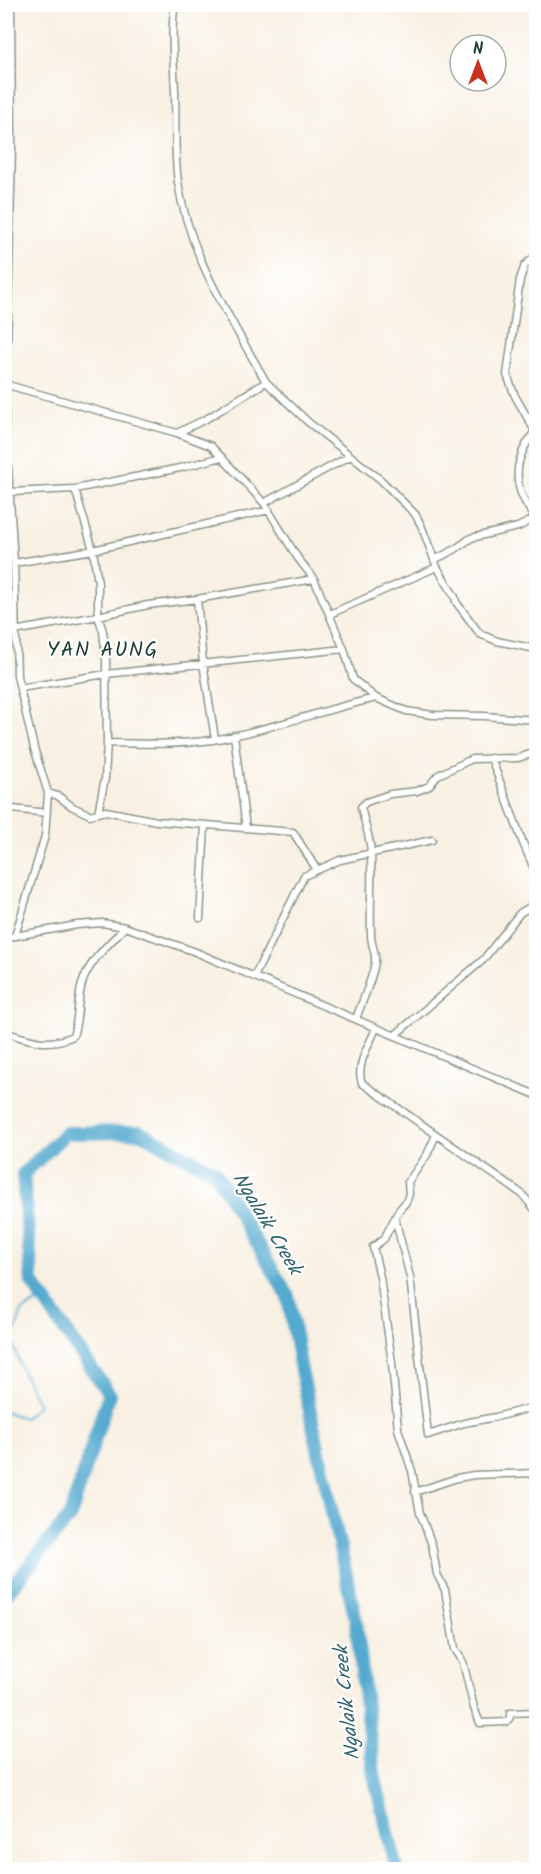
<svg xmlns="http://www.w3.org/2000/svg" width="541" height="1874" font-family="Kalam,sans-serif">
  <rect width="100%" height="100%" fill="#fff"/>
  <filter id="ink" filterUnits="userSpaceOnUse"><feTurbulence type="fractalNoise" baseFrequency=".0167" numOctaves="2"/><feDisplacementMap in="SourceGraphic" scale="12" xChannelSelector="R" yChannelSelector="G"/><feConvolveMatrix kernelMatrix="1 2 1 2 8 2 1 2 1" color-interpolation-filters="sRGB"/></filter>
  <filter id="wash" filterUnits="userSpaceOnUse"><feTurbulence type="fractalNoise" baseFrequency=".008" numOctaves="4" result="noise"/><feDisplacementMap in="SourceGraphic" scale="24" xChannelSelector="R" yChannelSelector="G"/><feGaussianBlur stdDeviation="1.35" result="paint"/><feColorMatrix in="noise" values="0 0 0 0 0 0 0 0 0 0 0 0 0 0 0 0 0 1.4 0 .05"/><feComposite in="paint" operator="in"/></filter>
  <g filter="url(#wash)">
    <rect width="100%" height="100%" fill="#f8f0e2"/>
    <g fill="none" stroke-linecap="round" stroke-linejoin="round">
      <path stroke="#52a9cf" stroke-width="2" d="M4 1411 24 1418 39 1405 23 1373 12 1341 22 1311 44 1299"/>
      <path stroke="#52a9cf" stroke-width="14" d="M4 1596 70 1516 109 1394 32 1282 23 1174 66 1133 140 1132 215 1172 288 1296 301 1370 356 1621 374 1775 397 1870"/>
    </g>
  </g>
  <g filter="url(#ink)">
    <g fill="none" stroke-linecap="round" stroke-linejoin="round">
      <g stroke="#8c968b" stroke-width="9">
        <path id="street" d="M175 4C170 32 174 63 175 91 176 121 174 153 178 182 189 255 231 320 266 382
          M4 384 177 433 206 419 266 382 308 422 381 480 415 514 421 525 437 567 455 597 456 602 480 634 497 641 536 649
          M536 430C512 460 511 488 536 518
          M535 431 515 396 507 375 520 279 525 265 536 256
          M177 433 211 446 264 503 297 557 314 579 344 649 353 679 376 698 406 711 433 715 484 716 536 720
          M5 434 12 147 11 4
          M6 435 14 563 17 676 34 748 48 793 45 836 15 936
          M75 489 93 550 98 583V616L103 631 106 658 107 743 105 778 98 813
          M10 492 75 489 180 468 222 457
          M264 503 350 456
          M434 560 454 550 471 538 518 527 536 518
          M14 563 93 550 269 510
          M197 599 203 663 215 739
          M330 614 437 567
          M14 631 98 616 148 605 197 599 314 579
          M20 688 106 674 344 649
          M234 735 246 828
          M107 743C142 744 177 745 212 740 266 731 322 710 376 698
          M491 758 523 843 536 873
          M48 793 58 796 73 807 90 815 106 811 157 821 293 832 317 870
          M4 808 47 813
          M200 918 205 826
          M4 938 77 925 102 923 125 927 193 951 536 1095
          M254 977 304 876 340 860 432 840
          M356 1019C362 1001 372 981 375 962 376 953 371 944 371 935 370 907 372 879 371 852 370 837 364 821 361 807L366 802 390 794 417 791 429 786 438 775 472 759 518 758 536 752
          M376 1028C370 1044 355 1065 362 1083L522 1194 536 1211
          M4 1032C30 1040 47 1048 73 1036 79 1019 77 1001 82 984 88 962 110 943 125 927
          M395 1035 483 960 520 913 536 903
          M436 1135 427 1155 408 1182 409 1194 406 1202 399 1210 384 1239 373 1247 380 1277 392 1363 398 1429 412 1471 420 1513 432 1545 437 1574 445 1590 455 1649 463 1662 474 1708 480 1723 507 1722 510 1717V1713L536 1712
          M395 1218 410 1277 428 1435 464 1423 496 1417 526 1409 536 1410
          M415 1492 457 1478 474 1475 536 1473
          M534 1870 536 1866"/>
      </g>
      <use href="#street" stroke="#fff" stroke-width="6"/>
    </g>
  </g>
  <g text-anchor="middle" stroke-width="4.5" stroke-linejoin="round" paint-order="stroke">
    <g font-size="20" font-style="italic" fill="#31636a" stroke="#fff">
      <text transform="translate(268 1223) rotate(59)" y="7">Ngalaik Creek</text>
      <text transform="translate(346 1703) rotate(-96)" y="7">Ngalaik Creek</text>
    </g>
    <g font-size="21" letter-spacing="1.5" fill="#1f3d34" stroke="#fff">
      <text x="103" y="656">YAN AUNG</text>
    </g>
  </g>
  <rect width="541" height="1874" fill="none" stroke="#fff" stroke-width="24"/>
  <g transform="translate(478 63)"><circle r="28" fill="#ffffff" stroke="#a5b1ae" stroke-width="1.5"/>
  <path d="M0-4.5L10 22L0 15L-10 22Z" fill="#c8321e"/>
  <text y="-9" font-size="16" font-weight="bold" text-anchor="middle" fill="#1f3d34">N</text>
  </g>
</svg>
